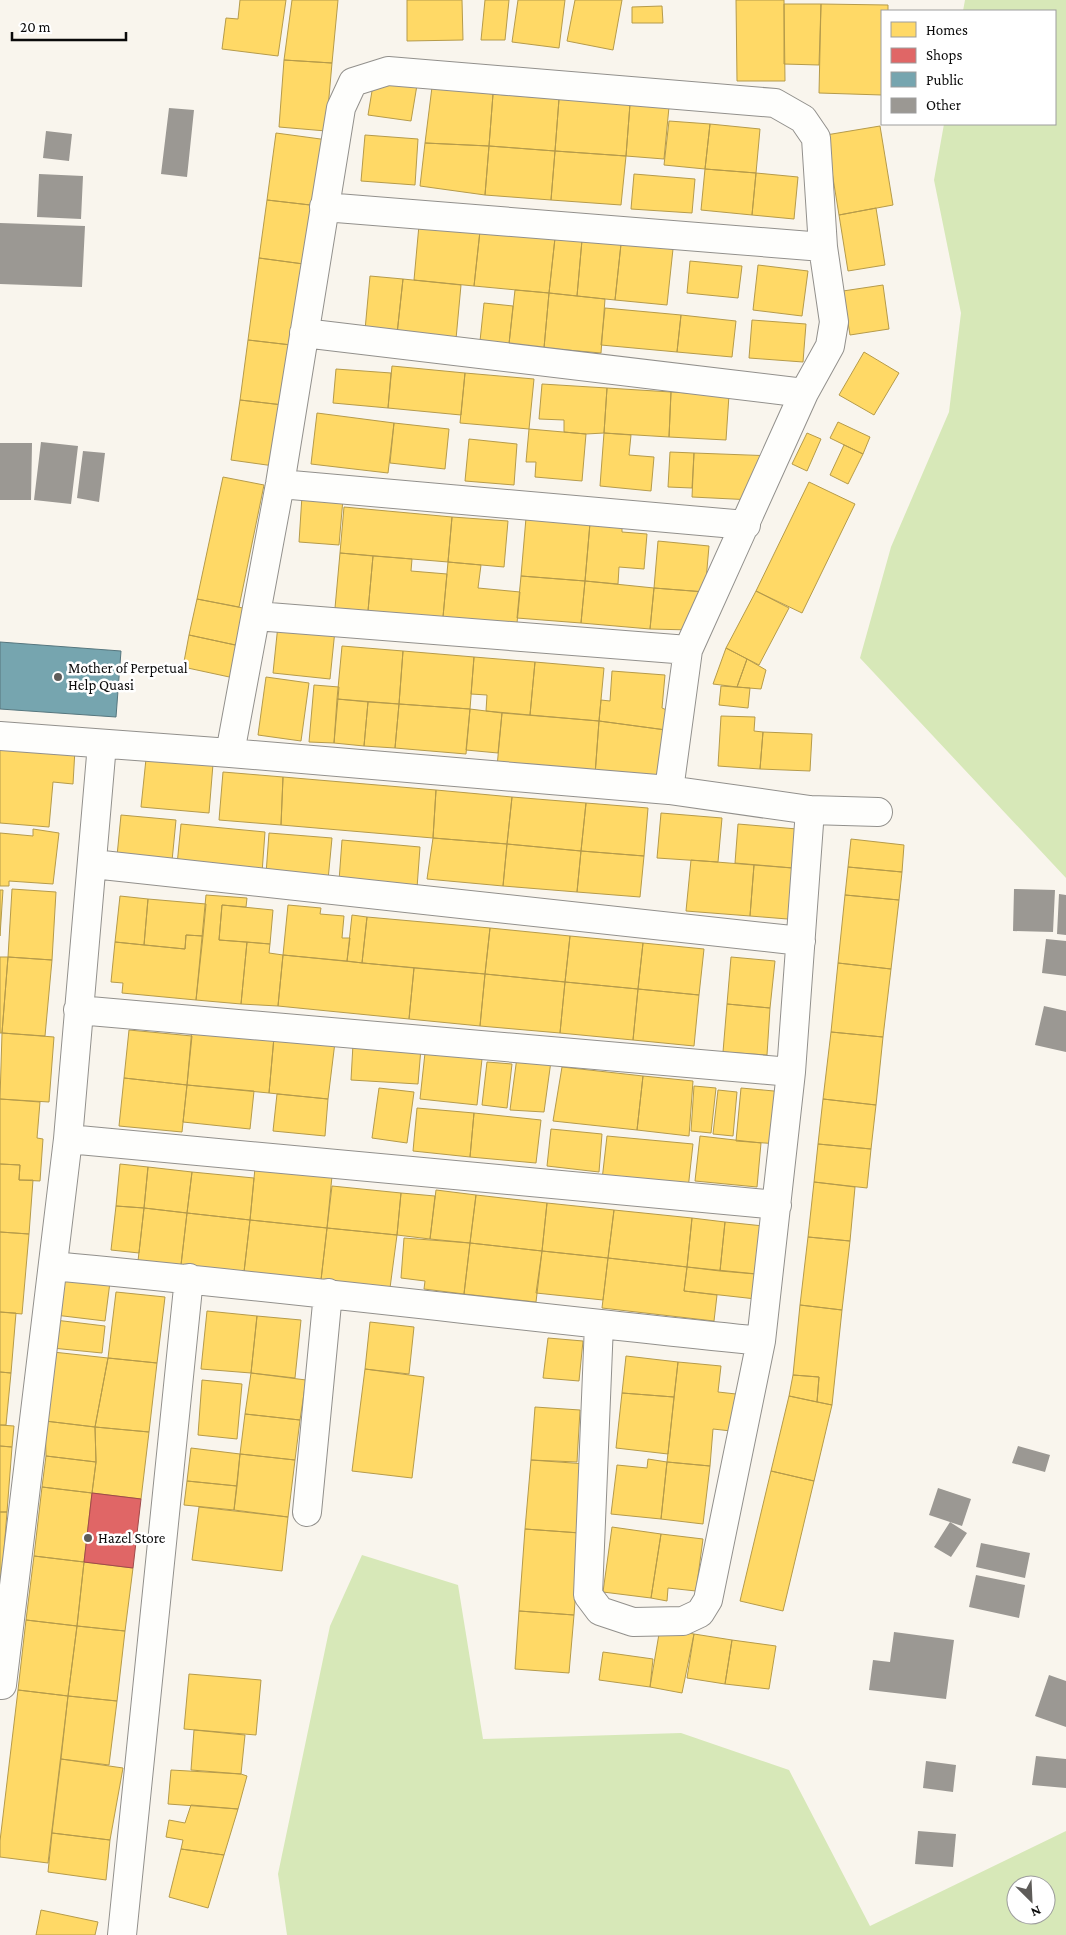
<svg xmlns="http://www.w3.org/2000/svg" width="1066" height="1935" font-family="'Crimson Pro',serif">
  <rect width="100%" height="100%" fill="#f9f5ed"/>
  <path fill="#d7e8b8" fill-rule="evenodd" d="M965 0H1066V878L860 658 891 547 949 412 961 313 934 180 944 124H1055V11H963Z
    M362 1555 458 1585 483 1739 681 1733 789 1770 870 1926 1066 1831V1935H287L278 1874 330 1626ZM1016 1885H1046V1915H1016Z"/>
  <path fill="#ffd966" stroke="#b69b4a" d="M240 0H286L278 56 222 49 226 18 238 19Z
    M292 0H338L332 63 284 60Z
    M407 0H462L463 40 407 41Z
    M485 0H509L505 40H481Z
    M518 0H565L559 48 512 42Z
    M575 0H622L613 50 567 41Z
    M736 0H784L785 81H737Z
    M784 4H821L819 65 784 64Z
    M821 4 888 5V11H882V95L819 93Z
    M662 6 663 23H632V7Z
    M284 60 332 63 326 131 279 127Z
    M374 79 417 85 411 121 368 115Z
    M432 87 493 94 489 146 425 143Z
    M493 94 559 99 555 151 489 146Z
    M559 99 630 104 626 156 555 151Z
    M630 104 669 107 664 159 626 156Z
    M669 121 710 124 705 169 664 165Z
    M710 124 760 129 756 173 705 169Z
    M880 126 893 205 839 215 826 135Z
    M276 133 328 140 319 206 267 200Z
    M365 135 418 139 415 185 361 181Z
    M425 143 489 146 485 195 420 186Z
    M489 146 555 151 551 200 485 195Z
    M555 151 626 156 621 205 551 200Z
    M705 169 756 173 752 215 701 210Z
    M756 173 798 177 794 219 752 215Z
    M634 174 695 179 692 213 631 209Z
    M267 200 319 206 311 265 259 258Z
    M876 208 885 265 848 271 839 215Z
    M419 225 480 231 474 286 414 280Z
    M480 231 555 238 549 293 474 286Z
    M555 238 582 240 577 296 549 293Z
    M582 240 621 244 615 300 577 296Z
    M621 244 673 249 667 305 615 300Z
    M259 258 311 265 300 346 248 340Z
    M690 261 742 266 738 298 687 293Z
    M758 265 808 271 802 316 753 310Z
    M370 276 403 279 397 334 365 330Z
    M403 279 461 285 456 339 397 334Z
    M883 285 889 329 850 335 843 291Z
    M515 290 549 293 544 348 509 344Z
    M549 293 605 299 601 353 544 348Z
    M484 303 513 306 509 344 480 341Z
    M605 308 681 315 677 352 601 345Z
    M681 315 736 321 732 357 677 352Z
    M752 320 806 324 803 362 749 358Z
    M248 340 291 345 283 405 240 400Z
    M864 352 899 373 874 415 839 395Z
    M392 366 465 373 461 415 388 408Z
    M336 369 391 373 388 408 333 403Z
    M465 373 534 379 529 429 460 423Z
    M542 384 607 388 604 433 586 434 564 432V420L539 419Z
    M607 388 671 392 669 437 604 433Z
    M671 392 729 395 726 440 669 437Z
    M240 400 283 405 274 466 231 460Z
    M317 413 394 423 388 473 311 464Z
    M838 422 870 437 863 454 830 438Z
    M394 423 449 429 445 469 390 463Z
    M529 429 586 434 582 481 535 477 536 462H526Z
    M604 433 631 435 629 455 654 457 651 491 600 486Z
    M807 433 821 439 807 471 792 464Z
    M469 439 517 444 514 485 465 481Z
    M844 445 863 454 848 484 830 475Z
    M670 452 694 453 692 488 668 487Z
    M694 453 774 456 753 500 692 497Z
    M223 477 264 485 239 607 197 599Z
    M809 482 855 504 802 613 756 591Z
    M302 496 343 499 339 545 299 542Z
    M344 507 452 517 448 562 340 553Z
    M452 517 508 521 504 567 448 562Z
    M526 518 590 523 585 581 521 576Z
    M590 523 622 526V532L647 534 644 569 619 567 618 584 585 581Z
    M658 541 709 546 705 592 654 588Z
    M340 553 373 556 368 611 335 608Z
    M373 556 412 559 411 571 447 574 443 617 368 611Z
    M448 562 481 565 478 588 520 592 517 623 443 617Z
    M521 576 585 581 581 623 517 618Z
    M585 581 654 588 650 629 581 623Z
    M654 588 705 592 691 630 650 629Z
    M756 591 789 608 759 665 726 648Z
    M197 599 248 609 240 646 189 635Z
    M278 625 335 630 330 679 273 673Z
    M189 635 240 646 234 678 183 667Z
    M342 646 403 651 399 704 337 699Z
    M726 648 747 659 737 687 713 684Z
    M403 651 474 657 470 709 399 704Z
    M474 657 535 662 530 715 486 711 487 695 471 694Z
    M747 659 766 670 761 689 737 687Z
    M535 662 604 668 599 721 530 715Z
    M612 671 665 675 662 708 669 711 666 730 599 721 601 700 610 701Z
    M266 677 309 683 301 741 258 735Z
    M314 685 339 687 334 743 309 742Z
    M721 686 750 688 748 708 719 705Z
    M337 699 368 702 364 746 334 743Z
    M368 702 399 704 395 748 364 746Z
    M399 704 470 709 466 754 395 748Z
    M470 709 502 713 498 753 466 750Z
    M502 713 599 721 595 775 497 767Z
    M721 716 755 717 754 731 763 732 760 769 718 766Z
    M599 721 666 730 663 781 595 775Z
    M763 732 812 734 810 771 760 769Z
    M0 743 75 749 73 784 53 782 49 827 0 823Z
    M146 759 213 764 209 813 141 807Z
    M223 772 283 777 281 825 219 820Z
    M283 777 436 790 433 838 281 825Z
    M436 790 512 797 507 844 433 838Z
    M512 797 586 803 581 851 507 844Z
    M586 803 648 808 644 856 581 851Z
    M661 813 722 818 718 862 657 858Z
    M121 815 176 820 172 861 117 856Z
    M181 824 265 832 262 873 177 865Z
    M738 824 797 829 793 868 735 863Z
    M33 829 59 833 53 884 9 881V886H0V833L33 836Z
    M269 833 332 838 328 880 266 874Z
    M433 838 507 844 503 886 427 879Z
    M851 839 904 845 902 872 848 867Z
    M342 840 420 847 417 888 339 881Z
    M507 844 581 851 577 892 503 886Z
    M581 851 644 856 640 897 577 892Z
    M691 860 754 865 750 916 686 911Z
    M754 865 805 869 800 920 750 916Z
    M848 867 902 872 899 900 845 895Z
    M12 889 56 892 52 960 8 957Z
    M0 890H3L0 936Z
    M206 895 247 898 246 907 222 905 219 940 247 942 241 1004 196 1000Z
    M845 895 899 900 891 969 838 963Z
    M120 896 148 899 144 945 115 942Z
    M148 899 206 904 203 936 186 935 185 949 144 945Z
    M222 905 273 910 270 944 219 940Z
    M288 905 321 908 320 914 344 916 342 938H350L347 961 283 955Z
    M352 915 367 917 362 963 347 961Z
    M367 917 490 928 485 974 362 963Z
    M490 928 570 936 565 982 485 974Z
    M186 935 203 936 196 1000 122 993 123 983 111 982 115 942 185 949Z
    M570 936 643 943 638 989 565 982Z
    M247 942 270 944 269 953 283 955 278 1006 241 1004Z
    M643 943 704 949 699 995 638 989Z
    M283 955 414 968 409 1019 278 1006Z
    M0 957H8L2 1033H0Z
    M8 957 52 960 45 1036 2 1033Z
    M731 957 775 961 770 1008 727 1004Z
    M838 963 891 969 883 1037 831 1032Z
    M414 968 485 974 480 1026 409 1019Z
    M485 974 565 982 560 1033 480 1026Z
    M565 982 638 989 633 1040 560 1033Z
    M638 989 699 995 694 1046 633 1040Z
    M727 1004 770 1008 767 1055 723 1052Z
    M192 1028 274 1037 269 1093 187 1085Z
    M129 1030 192 1036 187 1085 124 1078Z
    M831 1032 883 1037 876 1105 823 1099Z
    M2 1033 54 1037 49 1102 0 1099Z
    M274 1037 335 1042 328 1099 269 1093Z
    M353 1044 421 1048 418 1084 351 1080Z
    M425 1053 482 1059 477 1105 420 1099Z
    M517 1057 551 1061 544 1112 510 1110Z
    M487 1062 512 1064 507 1108 482 1105Z
    M562 1067 643 1076 637 1130 553 1121Z
    M643 1076 693 1081 689 1136 637 1130Z
    M124 1078 187 1085 182 1132 119 1126Z
    M187 1085 254 1091 250 1129 183 1122Z
    M694 1086 716 1088 711 1133 691 1131Z
    M379 1088 414 1092 407 1143 372 1138Z
    M741 1088 785 1092 779 1144 736 1141Z
    M718 1090 737 1092 733 1136 713 1134Z
    M277 1094 328 1099 325 1136 273 1131Z
    M0 1099 40 1102 37 1138 43 1139 40 1181 19 1180 20 1165 0 1164Z
    M823 1099 876 1105 871 1149 818 1144Z
    M417 1108 474 1113 470 1157 413 1151Z
    M474 1113 541 1120 536 1163 470 1157Z
    M551 1129 602 1134 599 1172 547 1166Z
    M607 1136 693 1144 688 1189 602 1180Z
    M700 1136 761 1143 757 1187 695 1181Z
    M818 1144 871 1149 867 1188 814 1182Z
    M0 1164 20 1165 19 1180H33L29 1234 0 1232Z
    M120 1164 148 1167 144 1208 116 1206Z
    M148 1167 192 1172 187 1213 144 1208Z
    M255 1168 332 1176 327 1228 250 1220Z
    M192 1172 254 1178 250 1220 187 1213Z
    M814 1182 855 1187 850 1241 808 1237Z
    M332 1186 401 1193 397 1235 327 1228Z
    M436 1190 476 1195 470 1243 430 1239Z
    M401 1193 435 1196 430 1239 397 1235Z
    M476 1195 547 1203 542 1251 470 1243Z
    M547 1203 614 1210 608 1258 542 1251Z
    M116 1206 144 1208 139 1253 111 1250Z
    M144 1208 187 1213 181 1265 138 1261Z
    M614 1210 692 1218 687 1267 608 1258Z
    M187 1213 250 1220 244 1272 181 1265Z
    M692 1218 725 1222 720 1271 687 1267Z
    M250 1220 327 1228 321 1280 244 1272Z
    M725 1222 773 1227 767 1275 720 1271Z
    M327 1228 397 1235 390 1288 321 1280Z
    M0 1232 29 1234 22 1314 0 1312Z
    M808 1237 850 1241 842 1310 800 1305Z
    M404 1238 470 1243 464 1294 424 1289 425 1281 401 1278Z
    M470 1243 542 1251 536 1302 464 1294Z
    M542 1251 608 1258 603 1300 536 1293Z
    M608 1258 687 1267 684 1291 717 1295 714 1321 602 1308Z
    M687 1267 767 1275 765 1300 684 1291Z
    M60 1276 110 1282 105 1321 55 1315Z
    M116 1292 165 1297 157 1363 108 1358Z
    M800 1305 842 1310 832 1405 817 1402 819 1377 793 1375Z
    M207 1311 257 1316 251 1373 201 1369Z
    M0 1312 16 1313 11 1373 0 1372Z
    M257 1316 301 1320 295 1378 251 1373Z
    M55 1320 105 1326 102 1353 52 1348Z
    M370 1322 414 1327 409 1374 365 1369Z
    M548 1338 583 1341 579 1381 543 1378Z
    M53 1352 108 1358 95 1427 45 1421Z
    M626 1356 678 1362 674 1397 622 1393Z
    M108 1358 157 1363 149 1432 95 1427Z
    M678 1362 721 1366 718 1392 736 1394 731 1431 713 1429 710 1466 667 1462Z
    M365 1369 424 1377 412 1478 352 1471Z
    M0 1372 11 1373 6 1425H0Z
    M251 1373 306 1380 300 1420 245 1414Z
    M793 1375 819 1377 817 1402 789 1396Z
    M202 1380 242 1384 237 1439 198 1435Z
    M622 1393 674 1397 668 1454 616 1448Z
    M789 1396 832 1405 814 1481 771 1471Z
    M535 1407 580 1410 577 1462 531 1460Z
    M245 1414 300 1420 295 1460 240 1454Z
    M45 1421 95 1427 96 1462 46 1456Z
    M0 1425 14 1426 12 1447 0 1446Z
    M95 1427 149 1432 141 1499 92 1493 96 1462Z
    M0 1446 12 1447 7 1512H0Z
    M191 1448 240 1454 237 1486 187 1481Z
    M240 1454 295 1460 288 1517 234 1510Z
    M46 1456 96 1462 92 1493 42 1487Z
    M648 1459 667 1462 661 1519 611 1514 617 1465 647 1468Z
    M531 1460 586 1464 580 1533 525 1529Z
    M667 1462 710 1466 703 1524 661 1519Z
    M771 1471 814 1481 783 1611 740 1601Z
    M187 1481 237 1486 234 1510 184 1505Z
    M42 1487 92 1493 84 1562 34 1556Z
    M199 1507 288 1517 282 1571 192 1560Z
    M0 1512H7L1 1589H0Z
    M612 1527 661 1534 651 1598 603 1592Z
    M525 1529 580 1533 574 1615 519 1611Z
    M661 1534 703 1539 696 1591 668 1588 667 1601 651 1598Z
    M34 1556 84 1562 77 1626 26 1620Z
    M84 1562 133 1568 125 1631 77 1626Z
    M519 1611 574 1615 569 1673 515 1669Z
    M26 1620 77 1626 68 1696 18 1690Z
    M77 1626 125 1631 117 1701 68 1696Z
    M660 1628 694 1634 682 1693 650 1687Z
    M694 1634 732 1640 725 1684 687 1678Z
    M732 1640 776 1646 769 1689 725 1684Z
    M603 1652 653 1659 650 1687 599 1680Z
    M189 1674 261 1680 256 1735 184 1729Z
    M18 1690 68 1696 48 1863 0 1857V1841Z
    M68 1696 117 1701 109 1765 61 1759Z
    M194 1730 245 1735 241 1774 191 1770Z
    M61 1759 123 1768 110 1840 52 1833Z
    M171 1770 241 1774 247 1776 238 1809 168 1804Z
    M191 1805 238 1809 224 1855 181 1849 183 1840 166 1837 169 1820 185 1823Z
    M52 1833 110 1840 106 1880 48 1872Z
    M181 1849 224 1855 208 1908 169 1897Z
    M41 1910 98 1922 95 1935H36Z"/>
  <path fill="#e06666" stroke="#a04a4a" d="M92 1493 141 1499 133 1568 84 1562Z"/>
  <path fill="#76a5af" stroke="#56767e" d="M0 642 121 651 116 717 0 709Z"/>
  <path fill="#9b9893" d="M169 108 194 110 187 177 161 174Z
    M46 131 72 134 69 161 43 158Z
    M39 174 83 176 81 219 37 217Z
    M0 223 85 226 82 287 0 284Z
    M41 442 78 446 71 504 34 500Z
    M0 443H32L31 500H0Z
    M83 451 105 453 99 502 77 498Z
    M1014 889 1055 890 1053 932 1013 931Z
    M1059 894 1066 895V935L1057 934Z
    M1046 939 1066 941V976L1042 973Z
    M1044 1006 1066 1011V1052L1035 1045Z
    M1018 1446 1050 1455 1045 1472 1012 1463Z
    M938 1488 971 1499 962 1526 929 1515Z
    M950 1522 967 1533 951 1557 934 1547Z
    M981 1543 1030 1553 1025 1578 976 1567Z
    M976 1575 1025 1585 1019 1618 969 1607Z
    M894 1632 954 1640 946 1699 869 1690 873 1660 890 1662Z
    M1049 1675 1066 1681V1727L1035 1716Z
    M1036 1756 1066 1759V1788L1032 1785Z
    M926 1761 956 1765 953 1792 923 1788Z
    M918 1831 956 1834 953 1867 915 1864Z"/>
  <g fill="none" stroke-linecap="round" stroke-linejoin="round">
    <g stroke="#92908c" stroke-width="30">
      <path id="minor" d="M324 207 823 247
        M304 333 804 393
        M280 484 746 525
        M256 616 688 650
        M0 736 230 753 669 790 810 810 878 812
        M230 753 280 484 341 108 353 82 388 71 775 103 803 119 816 138 823 247 834 322 830 346 804 393 688 650 669 790
        M93 864 801 941
        M78 1010 791 1072
        M68 1139 777 1205
        M53 1266C289 1288 525 1317 761 1341
        M599 1324 588 1595 600 1611 633 1622 683 1621 700 1613 708 1600 761 1341 791 1072 810 810
        M307 1512 328 1293
        M0 1684 2 1685 68 1139 102 744
        M122 1935 189 1278"/>
    </g>
    <use href="#minor" stroke="#fefefc" stroke-width="28"/>
  </g>
  <g fill="#5e5c59" stroke="#fff" stroke-width="2">
    <circle cx="58" cy="677" r="5"/>
    <circle cx="88" cy="1538" r="5"/>
  </g>
  <g text-anchor="middle" stroke-width="5" stroke-linejoin="round" paint-order="stroke">
    <g font-size="15" fill="#0a0a0a" stroke="#fff" text-anchor="start">
      <text x="68" y="673">Mother of Perpetual<tspan x="68" dy="17">Help Quasi</tspan></text>
      <text x="98" y="1543">Hazel Store</text>
    </g>
  </g>
  <rect x="881" y="10" width="175" height="115" fill="#ffffff" stroke="#9d9d9d"/>
  <rect x="891" y="22" width="25" height="15" fill="#ffd966" stroke="#9d9d9d"/>
  <text x="926" y="35" font-size="15" fill="#0a0a0a">Homes</text>
  <rect x="891" y="48" width="25" height="15" fill="#e06666" stroke="#9d9d9d"/>
  <text x="926" y="60" font-size="15" fill="#0a0a0a">Shops</text>
  <rect x="891" y="72" width="25" height="15" fill="#76a5af" stroke="#9d9d9d"/>
  <text x="926" y="85" font-size="15" fill="#0a0a0a">Public</text>
  <rect x="891" y="98" width="25" height="15" fill="#9b9893" stroke="#9d9d9d"/>
  <text x="926" y="110" font-size="15" fill="#0a0a0a">Other</text>
  <g transform="translate(1031 1900) rotate(156)"><circle r="24" fill="#ffffff" stroke="#9d9d9d"/>
  <path d="M0-4L9 19L0 12L-9 19Z" fill="#5e5c59"/>
  <text y="-8" font-size="14" font-weight="bold" text-anchor="middle" fill="#0a0a0a">N</text>
  </g>
  <path d="M12 32v8h114v-8" fill="none" stroke="#0a0a0a" stroke-width="2.5"/>
  <text x="20" y="32" font-size="15" fill="#0a0a0a" stroke="#ffffff" stroke-width="4" paint-order="stroke">20 m</text>
</svg>
